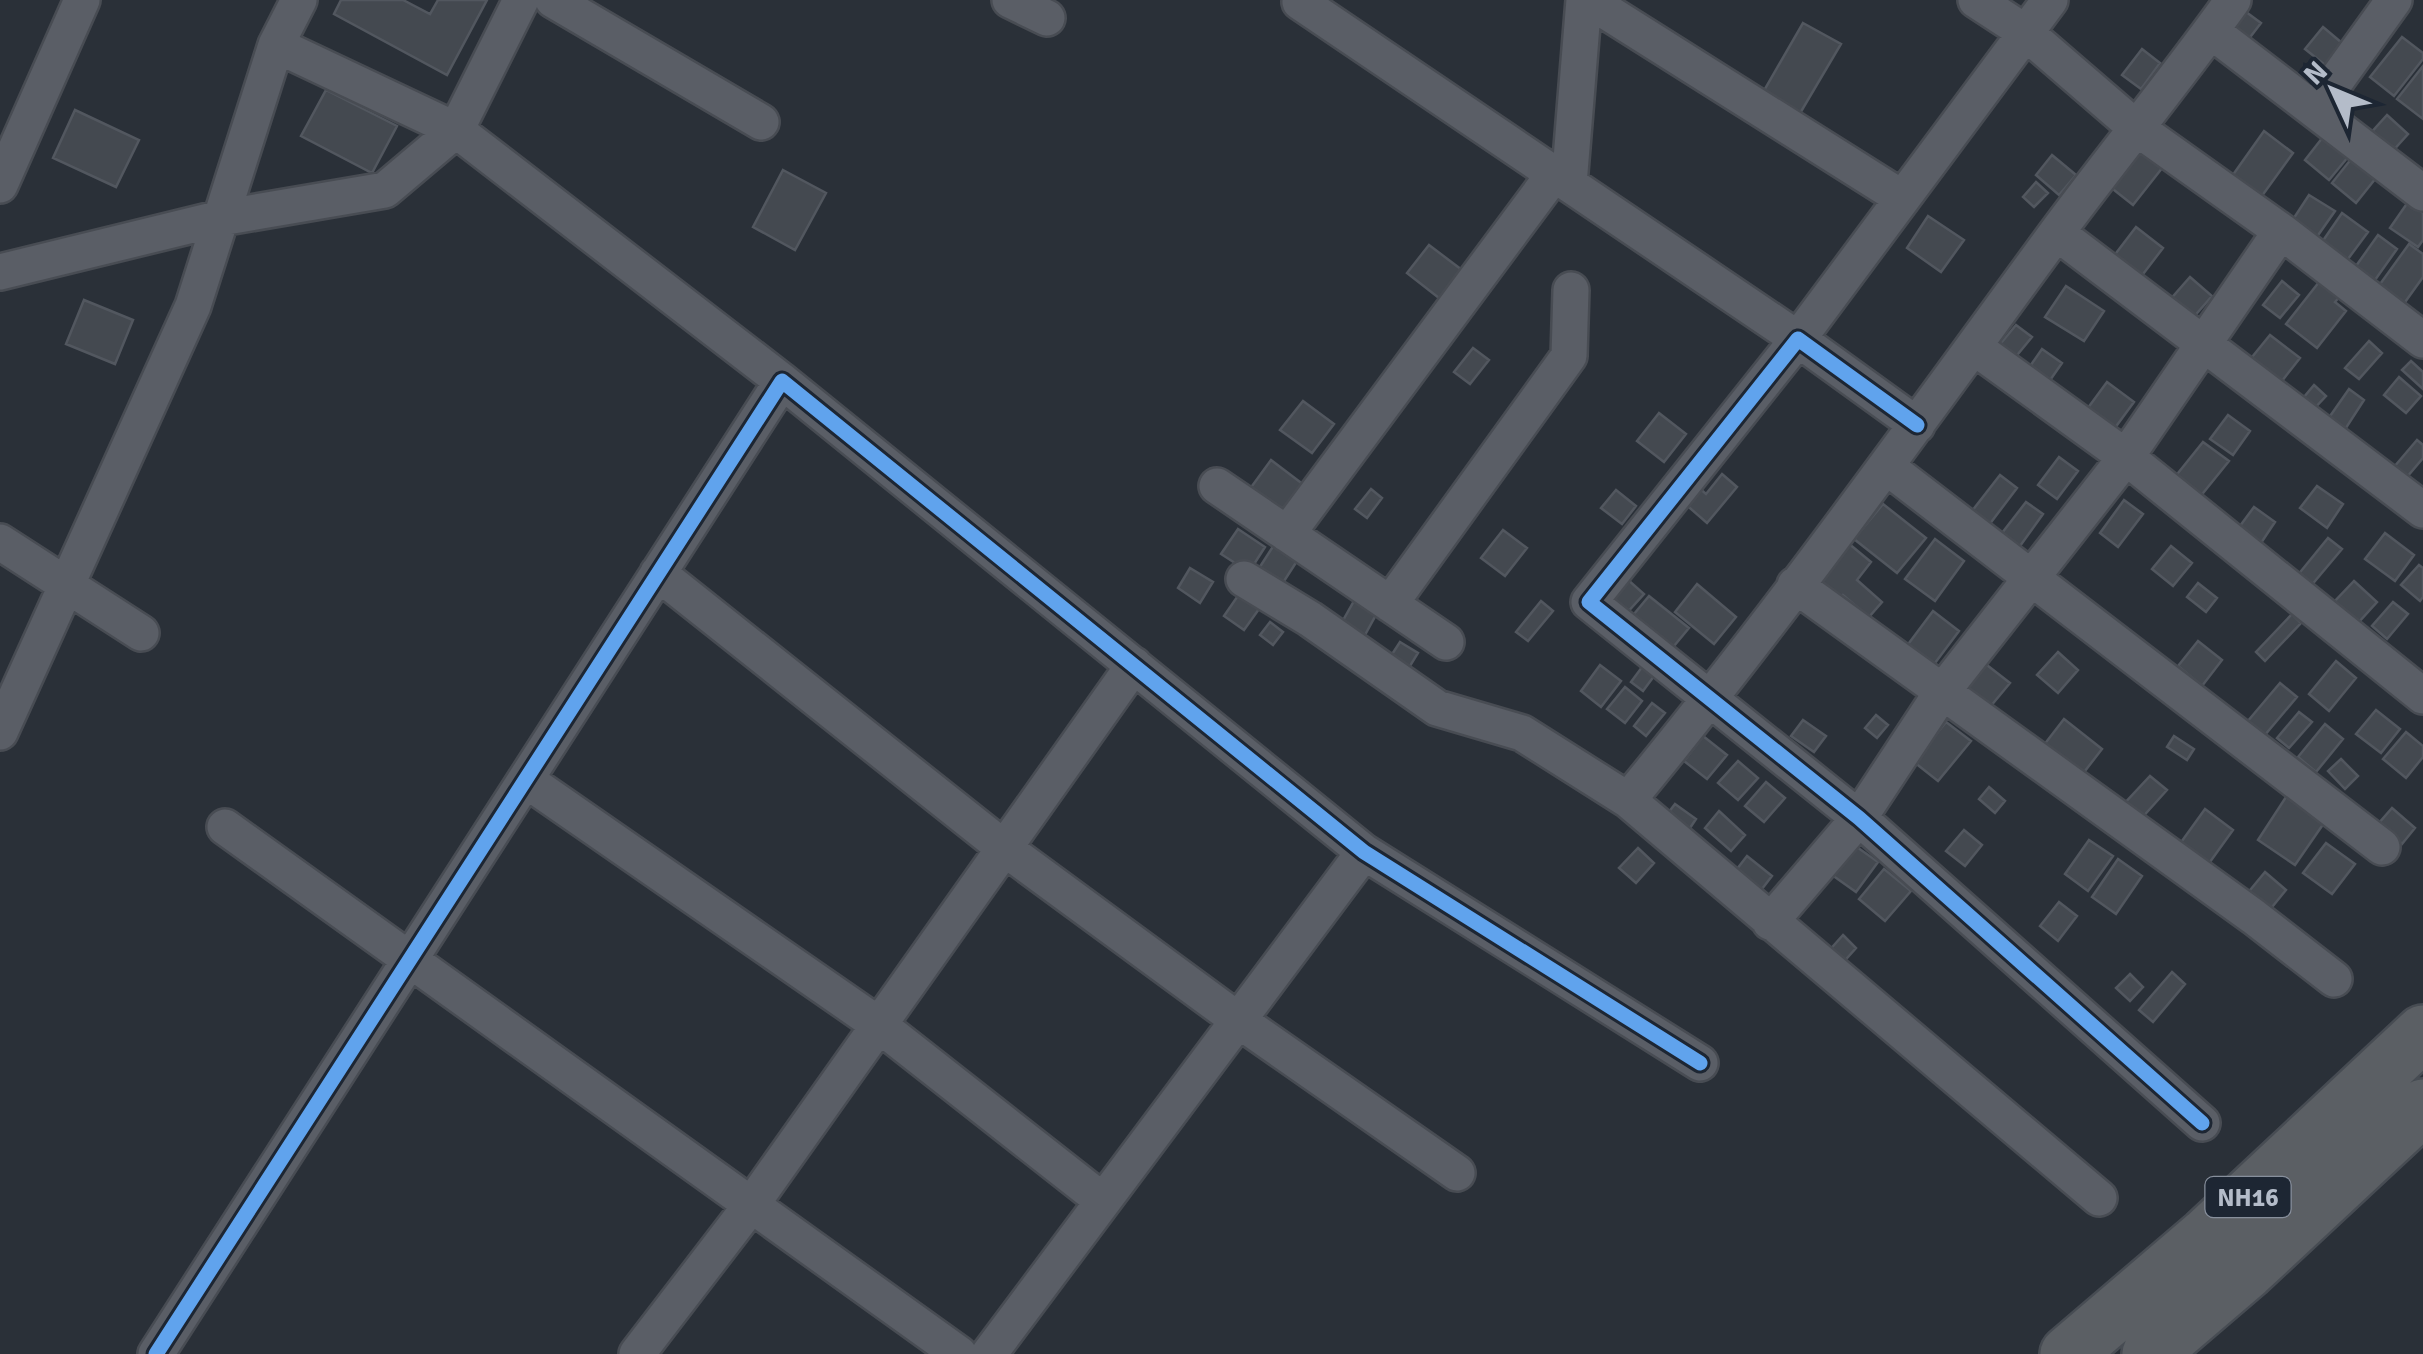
<svg xmlns="http://www.w3.org/2000/svg" width="2423" height="1354" font-family="Signika,sans-serif">
  <rect width="100%" height="100%" fill="#2a3038"/>
  <path fill="#444950" stroke="#52575f" stroke-width="2.5" d="M341 0H403L430 14 438 0H487L447 75 334 14Z
    M2238 6 2261 23 2241 49 2218 32Z
    M1803 23 1841 44 1799 115 1762 94Z
    M2323 27 2342 43 2325 65 2305 49Z
    M2402 37 2423 53V59L2394 96 2370 77Z
    M2142 49 2160 63 2141 89 2122 75Z
    M2423 66V119L2397 99Z
    M326 90 397 126 372 173 301 136Z
    M75 110 139 140 116 187 53 158Z
    M2387 115 2408 134 2390 154 2369 135Z
    M2264 131 2293 153 2259 200 2230 179Z
    M2323 137 2348 157 2329 180 2305 160Z
    M2139 148 2163 167 2133 205 2109 186Z
    M2052 155 2076 175 2059 195 2036 175Z
    M2352 158 2376 178 2356 203 2332 183Z
    M783 170 826 193 795 250 753 227Z
    M2036 182 2048 193 2034 207 2023 197Z
    M2309 195 2335 211 2314 241 2290 224Z
    M2408 202 2423 213V240L2418 247 2390 228Z
    M2342 213 2368 232 2345 263 2320 245Z
    M1928 216 1964 240 1941 272 1907 248Z
    M2136 227 2163 248 2137 282 2110 261Z
    M2378 235 2397 249 2375 280 2356 266Z
    M2409 244 2423 254V277L2403 305 2378 287Z
    M1429 245 1462 270 1439 298 1407 273Z
    M2190 277 2212 296 2191 320 2169 301Z
    M2323 277 2343 293 2335 302 2346 311 2317 348 2286 324Z
    M2282 281 2299 295 2280 318 2263 305Z
    M2066 286 2104 311 2084 341 2045 317Z
    M84 300 133 320 115 364 66 344Z
    M2016 325 2032 337 2013 360 1997 348Z
    M2270 335 2300 358 2278 386 2248 362Z
    M2369 341 2382 353 2359 379 2345 368Z
    M1473 348 1489 360 1470 384 1454 372Z
    M2042 349 2062 363 2046 386 2026 372Z
    M2411 361 2423 372V389L2402 370Z
    M2399 377 2421 396 2406 413 2384 395Z
    M2107 382 2134 402 2109 436 2082 416Z
    M2314 385 2326 396 2310 413 2299 403Z
    M2349 389 2364 400 2344 431 2328 419Z
    M1303 401 1334 424 1312 453 1280 430Z
    M1659 413 1686 434 1664 462 1637 441Z
    M2228 415 2250 431 2233 455 2210 439Z
    M2417 440 2423 445V458L2401 484 2388 474Z
    M2203 442 2229 461 2195 503 2170 483Z
    M2059 457 2078 471 2057 499 2038 485Z
    M1271 460 1304 485 1277 522 1244 497Z
    M1722 474 1737 487 1707 523 1683 502 1697 486 1706 494Z
    M2000 475 2017 488 1989 525 1972 511Z
    M2317 486 2343 504 2327 528 2300 508Z
    M1371 489 1382 498 1367 518 1355 509Z
    M1616 490 1636 506 1622 524 1601 508Z
    M2124 500 2143 514 2118 547 2100 533Z
    M2026 502 2043 514 2020 546 2002 533Z
    M1883 504 1926 538 1897 573 1854 539Z
    M2254 507 2275 522 2259 546 2237 530Z
    M1238 529 1265 547 1249 572 1221 554Z
    M1503 530 1527 548 1505 576 1481 558Z
    M2385 533 2414 555 2395 581 2365 559Z
    M1842 538 1871 562 1857 580 1882 602 1869 617 1843 595 1838 602 1809 577Z
    M2328 538 2342 549 2310 587 2297 576Z
    M1935 539 1964 561 1935 601 1905 579Z
    M1274 545 1297 561 1277 592 1254 576Z
    M2171 546 2192 563 2173 586 2152 569Z
    M2419 565 2423 568V597L2420 601 2401 585Z
    M1190 568 1213 582 1200 603 1178 588Z
    M1618 571 1644 594 1624 616 1598 593Z
    M2354 581 2377 602 2358 623 2334 602Z
    M2198 583 2217 598 2206 612 2187 597Z
    M1697 584 1736 617 1714 644 1675 612Z
    M1244 587 1264 602 1244 630 1224 616Z
    M1649 596 1689 628 1669 652 1629 620Z
    M1354 601 1377 613 1360 644 1337 631Z
    M1541 601 1553 611 1528 641 1516 632Z
    M2393 602 2408 614 2387 639 2372 626Z
    M1933 611 1959 631 1929 671 1903 651Z
    M2292 614 2301 623 2265 661 2256 652Z
    M1270 622 1283 632 1273 645 1260 635Z
    M2198 641 2222 660 2202 686 2178 666Z
    M1400 642 1418 653 1405 674 1387 662Z
    M2058 652 2078 670 2058 693 2037 675Z
    M1648 659 1660 668 1643 691 1631 682Z
    M2336 661 2356 678 2329 711 2309 694Z
    M1983 662 2010 683 1985 713 1960 692Z
    M1600 665 1621 681 1601 707 1581 691Z
    M2280 683 2297 697 2264 736 2247 722Z
    M1625 687 1642 701 1625 723 1607 709Z
    M1652 703 1665 713 1646 736 1634 726Z
    M2376 710 2400 729 2381 753 2356 734Z
    M2299 712 2312 722 2289 748 2277 738Z
    M1876 715 1888 725 1877 738 1865 728Z
    M2064 719 2102 749 2078 780 2040 750Z
    M1803 720 1826 736 1814 752 1791 736Z
    M1946 722 1971 741 1938 781 1914 762Z
    M2325 724 2343 739 2316 772 2298 757Z
    M2406 732 2423 746V757L2406 778 2383 759Z
    M1703 736 1727 755 1707 779 1684 761Z
    M2174 736 2194 749 2187 760 2167 747Z
    M2341 759 2358 776 2345 789 2328 771Z
    M1738 761 1758 778 1738 800 1718 783Z
    M2150 776 2167 790 2139 821 2122 806Z
    M1766 782 1785 798 1764 822 1745 806Z
    M1989 787 2005 801 1995 813 1979 799Z
    M2286 797 2324 823 2295 865 2258 840Z
    M1675 804 1696 819 1684 837 1662 821Z
    M2392 808 2415 828 2402 844 2379 823Z
    M2205 809 2233 830 2202 873 2174 852Z
    M1719 811 1745 835 1731 851 1705 828Z
    M1964 830 1982 845 1965 866 1946 851Z
    M2089 840 2113 856 2088 891 2065 874Z
    M2326 843 2355 864 2332 894 2303 873Z
    M1854 845 1878 862 1856 892 1832 875Z
    M1638 848 1654 863 1636 883 1619 868Z
    M1747 856 1772 876 1755 898 1730 878Z
    M2118 859 2142 876 2116 914 2092 897Z
    M1884 869 1911 891 1885 921 1859 899Z
    M2265 872 2286 890 2268 912 2246 895Z
    M2059 902 2077 916 2058 941 2040 926Z
    M1843 935 1856 948 1840 966 1827 953Z
    M2172 972 2185 984 2153 1022 2139 1010Z
    M2130 974 2143 987 2130 1001 2116 988Z"/>
  <g fill="none" stroke-linecap="round" stroke-linejoin="round">
    <g stroke="#484c53" stroke-width="40">
      <path id="minor" d="M553 0 761 122
        M1010 0 1047 18
        M1588 0 1902 198
        M1976 0 2025 32 2135 127 2281 231 2423 340
        M1300 2 1798 339 2050 0
        M2211 31 2423 193
        M276 45 456 130 521 0
        M2315 110 2394 0
        M1569 184 1584 0
        M0 185 82 0
        M2057 233 2423 510
        M0 272 221 218 385 190 456 130 782 381
        M1974 347 2126 457 2423 696
        M1917 425 1798 339 1589 602 1859 818 2202 1123
        M1887 467 2382 847
        M1217 486 1446 642
        M1287 534 1554 174
        M0 542 141 633
        M658 573 1004 848 1238 1020 1457 1173
        M1244 579 1310 619 1437 708 1522 733 1628 800 2099 1198
        M1795 585 2254 917 2334 979
        M1390 604 1569 356 1571 290
        M0 732 193 306 276 45 299 0
        M526 780 879 1025 1103 1201
        M1628 800C1778 618 1915 426 2054 236 2113 156 2176 80 2233 0
        M225 827 959 1354
        M1770 922 1859 818 1942 692 2126 457 2281 231
        M156 1354 782 381 1364 852 1700 1063
        M637 1354 752 1204 1134 665
        M989 1354 1364 852"/>
    </g>
    <g stroke="#474c53" stroke-width="60">
      <path id="trunk" d="M2068 1354 2206 1236 2423 1033
        M2150 1354 2247 1271 2423 1107"/>
    </g>
    <use href="#minor" stroke="#5a5e66" stroke-width="35"/>
    <use href="#trunk" stroke="#5b5f64" stroke-width="55"/>
    <g stroke="#1d2633" stroke-width="21">
      <path id="cycleway" d="M1917 425 1798 339 1589 602 1859 818 2202 1123
        M156 1354 782 381 1364 852 1700 1063"/>
    </g>
    <use href="#cycleway" stroke="#60a3ed" stroke-width="15"/>
  </g>
  <g text-anchor="middle" stroke-width="8" stroke-linejoin="round" paint-order="stroke">
    <rect fill="#1d2633" stroke="#878f9c" stroke-width="2.5" x="2205.5" y="1177" width="85" height="40" rx="8"/>
    <g font-size="25" font-weight="bold" fill="#b4bcc9">
      <text x="2248" y="1206">NH16</text>
    </g>
  </g>
  <g transform="translate(2333 90) rotate(314)" stroke="#1d2633" stroke-width="8" paint-order="stroke">
  <path d="M0-8L18 38L0 25L-18 38Z" fill="#b4bcc9"/>
  <text y="-15" font-size="28" font-weight="bold" text-anchor="middle" fill="#b4bcc9">N</text>
  </g>
</svg>
